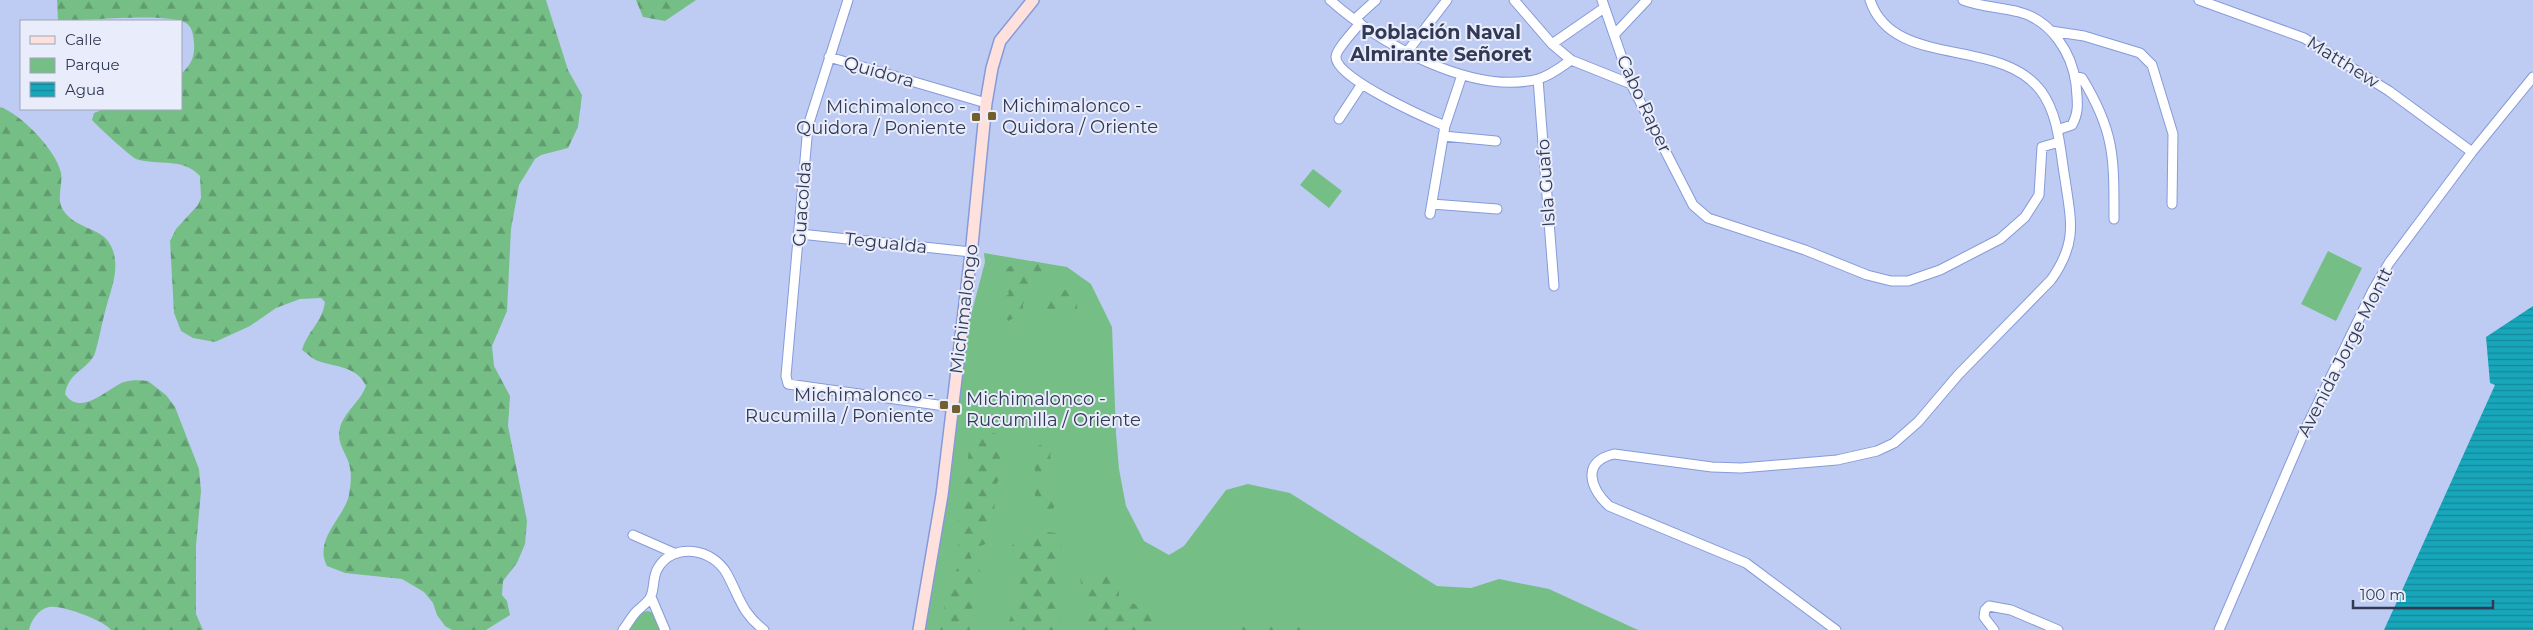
<svg xmlns="http://www.w3.org/2000/svg" width="2533" height="630" font-family="Montserrat,sans-serif">
  <defs>
    <pattern id="forest-firs" width="22" height="20" patternUnits="userSpaceOnUse" patternTransform="scale(1.25)"><rect width="22" height="20" fill="#75bf86"/><path d="M5 1l3.5 6h-7zM16 11l3.5 6h-7z" fill="#619c70"/></pattern>
    <pattern id="water-rules" width="6" height="5" patternUnits="userSpaceOnUse" patternTransform="scale(1.25)"><rect width="6" height="5" fill="#17a6ba"/><path d="M0 2.5h6" fill="none" stroke="#15889a"/></pattern>
  </defs>
  <rect width="100%" height="100%" fill="#beccf3"/>
  <path fill="#75bf86" d="M1313 169 1342 191 1329 208 1300 185Z
    M2328 251 2362 268 2336 321 2301 304Z
    M984 253 1067 267 1091 284 1112 327 1116 433 1119 469 1126 506 1144 541 1169 555 1184 546 1226 490 1248 484 1290 493 1437 586 1471 588 1499 579 1549 589 1638 630H918L957 368 985 262Z
    M648 611 653 613 660 630H628L642 612Z"/>
  <path fill="url(#forest-firs)" d="M57 0H546L568 70 582 95 578 127 568 148 541 155 535 159 519 185 511 229 507 311 492 346 494 366 510 396 508 426 527 521 525 544 517 563 503 581 502 595 507 601 510 615 486 630H452L445 626 437 615 433 603 424 592 402 579 345 573 327 566C314 541 340 521 348 499 350 492 352 476 350 468 348 453 334 444 341 424 347 410 361 400 366 386 357 366 335 367 318 361 312 359 307 353 302 350 308 330 322 323 325 302L321 298 300 299 276 308 250 326 215 342 193 338 181 331 174 313 170 241 176 229 198 205 201 198 200 176C182 157 159 166 136 159 131 157 96 125 92 120L94 113 104 109H181V74C191 65 195 57 194 43 193 35 193 28 186 23 167 12 83 21 58 21Z
    M636 0H696L665 21 643 17Z
    M0 107C20 113 57 151 61 173 63 185 56 199 63 210 79 234 111 224 115 260 117 278 109 295 105 312 101 327 99 341 94 356 82 373 69 373 65 394 81 418 109 387 124 382 131 380 140 380 148 381L166 395 175 407 199 469 201 491 196 546V614L203 630H111C103 620 62 605 49 607 38 609 31 621 29 630H0Z
    M1032 261 1041 263 1048 277 1042 281 1030 284 1031 295 1023 304V313L1008 321 1000 306 1003 298 1009 294 1002 279V273L1010 266H1020Z
    M1072 285 1078 287 1077 309 1073 313H1057L1052 327 1044 320 1045 302 1048 298H1060L1063 291Z
    M994 433 999 435 1002 474 997 483 992 531 988 543 973 549 970 553C972 566 985 570 984 585L974 598 970 630H940C945 621 943 613 945 603 946 593 954 571 961 563L956 532 961 511 962 468 968 458 969 448 988 434Z
    M1048 442 1053 445 1050 456 1054 467 1052 472 1042 477 1044 483 1055 486 1057 491 1054 497V508L1046 512 1038 511 1034 506 1036 484 1034 461 1038 457V446Z
    M1037 527H1043L1047 532 1058 533C1065 545 1059 555 1059 568 1059 573 1060 578 1060 584L1050 590 1049 596 1062 615 1060 630H1002C1013 620 1011 613 1014 600 1015 594 1018 589 1020 584L1015 575 1017 560 1012 546 1015 541C1023 539 1030 539 1032 529Z
    M1107 567H1113L1115 571 1110 580 1119 587V598L1147 609 1154 608 1157 614C1154 625 1145 622 1140 630H1083L1087 616 1080 578 1082 574C1090 575 1102 572 1107 567Z
    M1241 621 1258 623 1263 621C1278 626 1289 617 1302 630H1227Z"/>
  <path fill="url(#water-rules)" d="M2533 306V630H2384L2495 385 2490 383 2486 337Z"/>
  <g fill="none" stroke-linecap="round" stroke-linejoin="round">
    <g stroke="#869ad9" stroke-width="11">
      <path id="street" d="M848 0 808 126 786 376 788 384 952 407
        M1330 0C1378 43 1472 96 1538 79 1550 76 1561 67 1571 60
        M1514 0 1552 44 1571 60 1631 84
        M1602 0 1631 84 1693 205 1708 218 1805 250 1867 275 1891 281H1908L1940 270 2000 239 2025 217 2039 195 2042 147 2059 142
        M1963 0C1981 7 2001 7 2019 12 2051 20 2072 53 2076 84 2077 99 2080 111 2072 125L2057 130
        M2199 0 2304 38 2389 91 2472 152
        M1355 19 1376 0
        M1360 23C1355 30 1336 49 1336 57 1335 78 1426 118 1445 126
        M2051 31 2084 36 2140 53 2152 65 2173 134 2172 204
        M1614 35 1647 0
        M1552 44 1604 8
        M1407 52 1447 0
        M829 57 986 103
        M2075 76 2082 78C2115 132 2114 158 2114 219
        M1538 79 1554 286
        M1339 119 1362 84
        M1443 136 1496 141
        M1432 204 1497 209
        M1430 214 1445 126 1462 75
        M800 234 971 252
        M633 535 674 553
        M651 597 665 630
        M623 630C628 624 631 617 637 611 641 607 647 603 650 598 655 590 652 577 658 568 673 542 713 548 727 574 740 598 741 612 764 630
        M1836 630 1746 563 1609 506C1590 488 1581 462 1614 454L1712 467 1741 468 1837 460 1877 451 1894 443 1918 422 1958 375 2051 280C2078 242 2071 221 2065 179 2060 150 2059 115 2041 91 2000 36 1893 70 1870 0
        M1994 630 1984 617 1985 610 1989 606 2011 610 2058 630
        M2219 630 2304 432 2373 290 2389 263 2472 152 2533 77"/>
    </g>
    <g stroke="#869ad9" stroke-width="14">
      <path id="secondary" d="M919 630 942 495 972 245 986 103 992 68 1000 41 1033 0"/>
    </g>
    <use href="#street" stroke="#fff" stroke-width="9"/>
    <use href="#secondary" stroke="#fee1dc" stroke-width="11"/>
  </g>
  <g fill="#715f2d" stroke="#e9edfb" stroke-width="2">
    <rect x="987" y="111" width="10" height="10" rx="2.5"/>
    <rect x="971" y="112" width="10" height="10" rx="2.5"/>
    <rect x="939" y="400" width="10" height="10" rx="2.5"/>
    <rect x="951" y="404" width="10" height="10" rx="2.5"/>
  </g>
  <g text-anchor="middle" stroke-width="4" stroke-linejoin="round" paint-order="stroke">
    <g font-size="18" fill="#313954" stroke="#e9edfb">
      <text transform="translate(2343 62) rotate(32)" y="6">Matthew</text>
      <text transform="translate(879 72) rotate(16)" y="6">Quidora</text>
      <text transform="translate(1644 104) rotate(65)" y="6">Cabo Raper</text>
      <text transform="translate(1546 183) rotate(-94)" y="6">Isla Guafo</text>
      <text transform="translate(802 204) rotate(-86)" y="6">Guacolda</text>
      <text transform="translate(886 243) rotate(6)" y="6">Tegualda</text>
      <text transform="translate(964 309) rotate(-83)" y="6">Michimalongo</text>
      <text transform="translate(2345 352) rotate(-63)" y="6">Avenida Jorge Montt</text>
    </g>
    <g font-size="18" fill="#313954" stroke="#e9edfb" text-anchor="start">
      <text x="1002" y="112">Michimalonco -<tspan x="1002" dy="21">Quidora / Oriente</tspan></text>
      <text x="966" y="113" text-anchor="end">Michimalonco -<tspan x="966" dy="21">Quidora / Poniente</tspan></text>
      <text x="934" y="401" text-anchor="end">Michimalonco -<tspan x="934" dy="21">Rucumilla / Poniente</tspan></text>
      <text x="966" y="405">Michimalonco -<tspan x="966" dy="21">Rucumilla / Oriente</tspan></text>
    </g>
    <g font-size="19" font-weight="bold" fill="#313954" stroke="#e9edfb">
      <text x="1441" y="39">Población Naval<tspan x="1441" dy="22">Almirante Señoret</tspan></text>
    </g>
  </g>
  <rect x="20" y="20" width="162" height="90" fill="#e9edfb" stroke="#9fa5b8"/>
  <rect x="30" y="36" width="25" height="8" fill="#fee1dc" stroke="#9fa5b8"/>
  <text x="65" y="45" font-size="15" fill="#313954">Calle</text>
  <rect x="30" y="58" width="25" height="15" fill="#75bf86" stroke="#9fa5b8"/>
  <text x="65" y="70" font-size="15" fill="#313954">Parque</text>
  <rect x="30" y="82" width="25" height="15" fill="url(#water-rules)" stroke="#9fa5b8"/>
  <text x="65" y="95" font-size="15" fill="#313954">Agua</text>
  <path d="M2353 600v8h140v-8" fill="none" stroke="#313954" stroke-width="2.5"/>
  <text x="2360" y="600" font-size="15" fill="#313954" stroke="#e9edfb" stroke-width="4" paint-order="stroke">100 m</text>
</svg>
